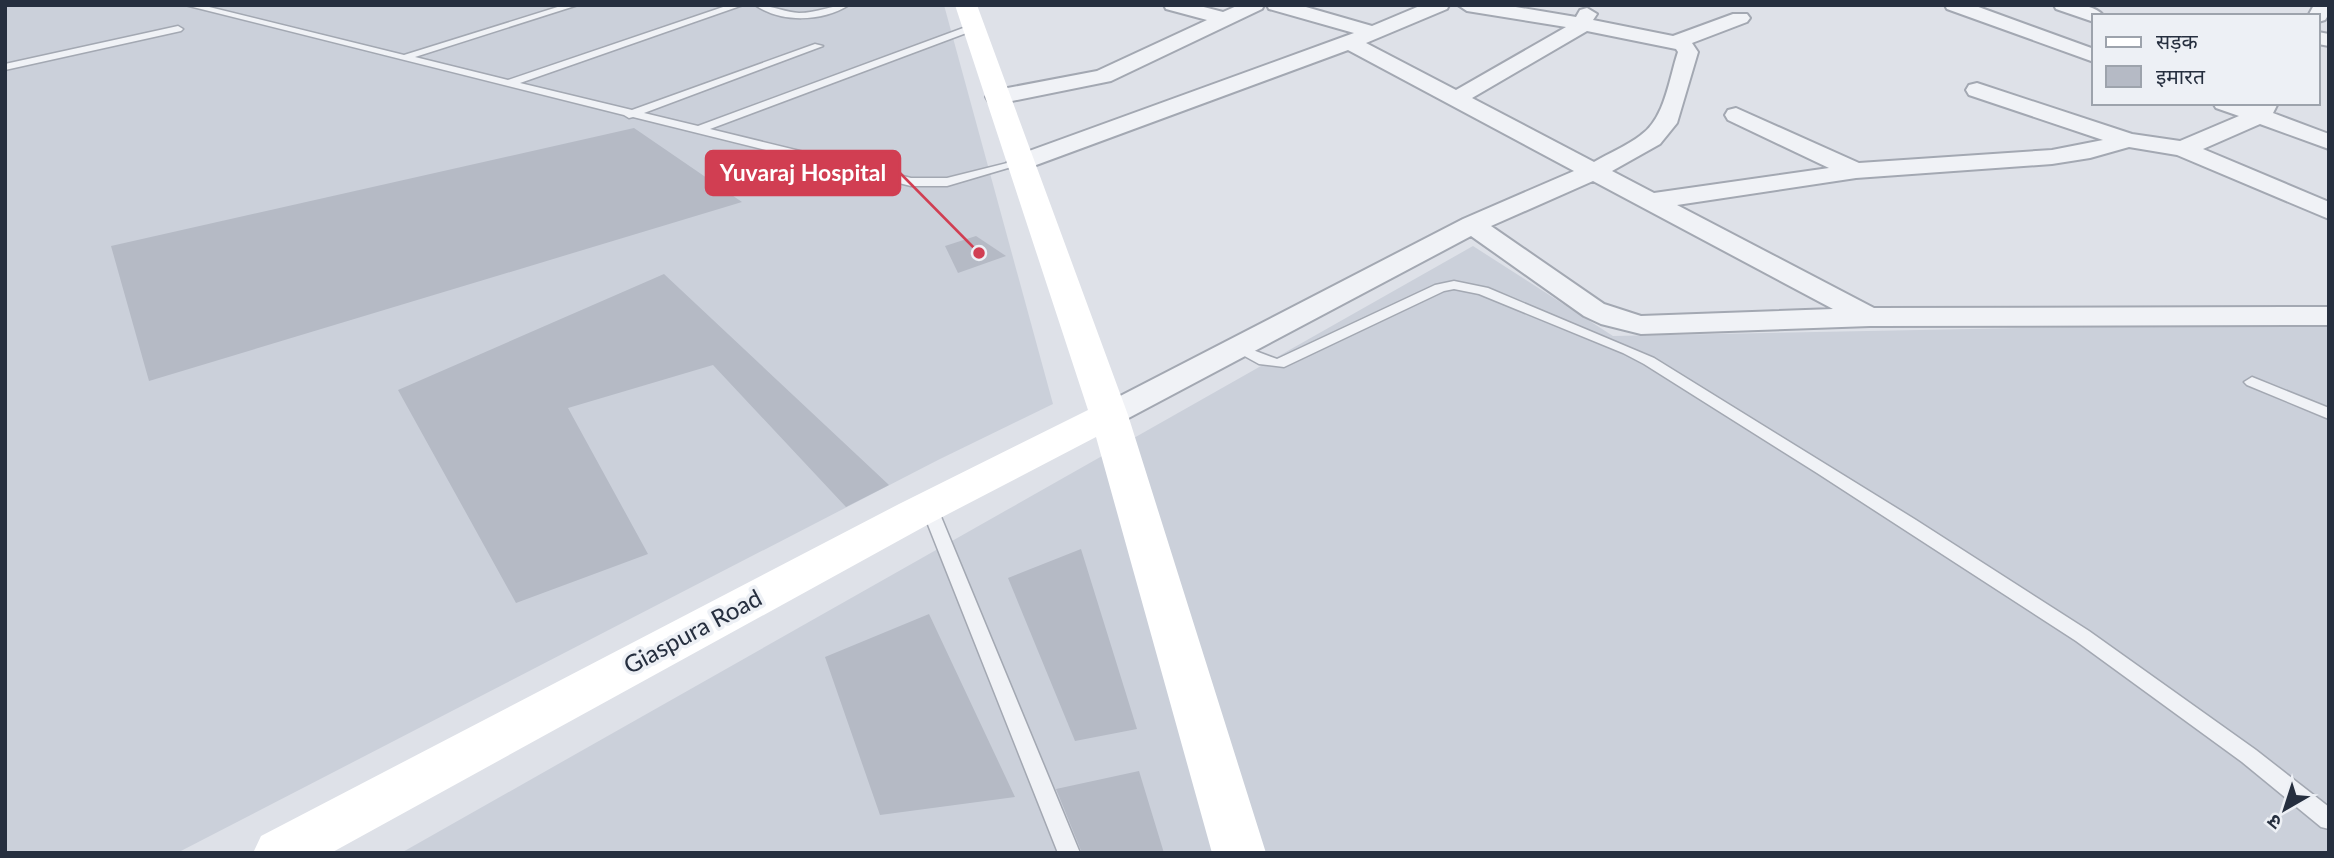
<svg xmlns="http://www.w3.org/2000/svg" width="2334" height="858" font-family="Lato,'Noto Sans Devanagari',sans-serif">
  <rect width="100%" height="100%" fill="#dee1e8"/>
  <path fill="#cbd0da" d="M5 5H944L1053 404 938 460 177 853H5Z
    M1473 246 1613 336 2329 322V853H401Z"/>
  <path fill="#b5bac5" d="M634 128 742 202 149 381 111 246Z
    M976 236 1006 256 958 273 945 246Z
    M664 274 889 485 846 507 713 365 568 408 648 554 516 603 398 390Z
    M1081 549 1137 729 1075 741 1008 578Z
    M929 614 1015 797 880 815 825 657Z
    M1139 771 1164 853H1082L1056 789Z"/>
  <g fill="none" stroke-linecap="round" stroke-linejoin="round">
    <g stroke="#a3a8b2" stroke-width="3">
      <path id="lane" d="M185 5H201L404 55 564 5H578L415 57 508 80 729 5H743L520 83 632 110 815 44 823 46 644 113 698 126 974 24 977 25V29L710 129 911 178H947L1019 160 1025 163 947 186H911L633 117 629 118 624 115Z
        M755 5C770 5 784 12 799 13 817 13 832 5 849 5 822 22 781 23 755 5Z
        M178 26 183 29 181 31 5 70V64Z
        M1454 281 1488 288 1654 358 1916 520 2089 631 2256 750 2329 807V829L2321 827 2242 762 2076 641 1817 473 1644 364 1623 353 1479 294 1454 289 1444 291 1284 367 1259 364 1230 348 1237 344 1277 359 1435 285Z
        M2252 377 2329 408V419L2247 385 2244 382Z
        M929 501 937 507 1080 853H1058L921 507Z"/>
    </g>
    <g stroke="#a3a8b2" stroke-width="4">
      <path id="street" d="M1164 5H1196L1223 12 1239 5H1264L1262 9 1111 81 997 104 989 102 986 97 989 92 997 90 1097 71 1207 20 1166 9Z
        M1267 5H1299L1372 26 1422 5H1449L1447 9 1366 43 1456 90 1566 27 1467 11 1458 5H1504L1576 17 1580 10 1587 8 1597 14 1593 20 1673 36 1733 14H1747L1750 18 1747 22 1692 43 1698 52 1677 123 1660 144 1612 171 1654 193 1829 168 1728 120 1725 115 1728 110 1736 108 1859 163 2052 150 2103 140 1969 95 1966 90 1969 85 1977 83 2132 134 2180 141 2239 116 2216 108 2213 103H2246L2254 106 2256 103H2278L2273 113 2329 134V149L2260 124 2203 149 2329 202V219L2177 155 2129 147 2090 158 2052 164 1856 178 1677 205 1874 308 2329 307V325L1870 326 1641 334 1601 324 1584 316 1471 236 1121 422 1109 425 1097 422 1093 415 1097 408 1463 219 1574 171 1348 50 1028 168 1019 170 1010 168 1007 163 1010 158 1354 33 1269 9ZM1587 31 1676 49 1678 52C1669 79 1665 118 1641 135 1627 146 1609 153 1594 162L1472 98ZM1593 181 1833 309 1641 316 1604 304 1491 226Z
        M1945 5H1973L2094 49V62L1947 9Z
        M2054 5C2070 5 2092 2 2104 16H2094V22L2056 9Z
        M2314 5H2329V14L2325 20 2318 22V16H2308Z
        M2318 32 2329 34V46L2318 44Z"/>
    </g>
    <use href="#lane" fill="#f0f2f6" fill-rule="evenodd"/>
    <use href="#street" fill="#f0f2f6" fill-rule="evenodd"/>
    <path fill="#fff" fill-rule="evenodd" d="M955 5H977L1128 415 1266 853H1212L1096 437 929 524 331 853H253L261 836 899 504 1088 410Z"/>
  </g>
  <g text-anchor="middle" stroke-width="7" stroke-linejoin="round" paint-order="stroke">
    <g font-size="24" fill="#262f3f" stroke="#edf0f5">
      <text transform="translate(693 632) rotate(-28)" y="8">Giaspura Road</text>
    </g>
  </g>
  <path fill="none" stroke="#d13e52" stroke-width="2.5" d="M979 253L900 173"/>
  <circle fill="#d13e52" stroke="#edf0f5" stroke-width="2.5" cx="979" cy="253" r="7"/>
  <rect fill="#d13e52" stroke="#d13e52" stroke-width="2.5" x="706" y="151" width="194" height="44" rx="7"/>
  <g font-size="23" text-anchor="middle" font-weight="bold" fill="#fff">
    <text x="803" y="181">Yuvaraj Hospital</text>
  </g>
  <rect width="2334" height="858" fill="none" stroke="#262f3f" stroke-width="14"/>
  <rect x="2092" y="14" width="228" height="91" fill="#edf0f5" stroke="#9da3ac" stroke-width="2"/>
  <rect x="2106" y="37" width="35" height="10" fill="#ffffff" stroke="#9da3ac" stroke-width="2"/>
  <text x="2156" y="49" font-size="21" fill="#262f3f">सड़क</text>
  <rect x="2106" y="66" width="35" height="21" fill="#b5bac5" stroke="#9da3ac" stroke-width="2"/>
  <text x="2156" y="84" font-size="21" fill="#262f3f">इमारत</text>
  <g transform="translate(2285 809) rotate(219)" stroke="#edf0f5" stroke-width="5" paint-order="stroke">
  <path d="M0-5L12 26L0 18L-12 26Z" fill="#262f3f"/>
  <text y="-10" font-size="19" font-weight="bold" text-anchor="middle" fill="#262f3f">उ</text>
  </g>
</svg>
